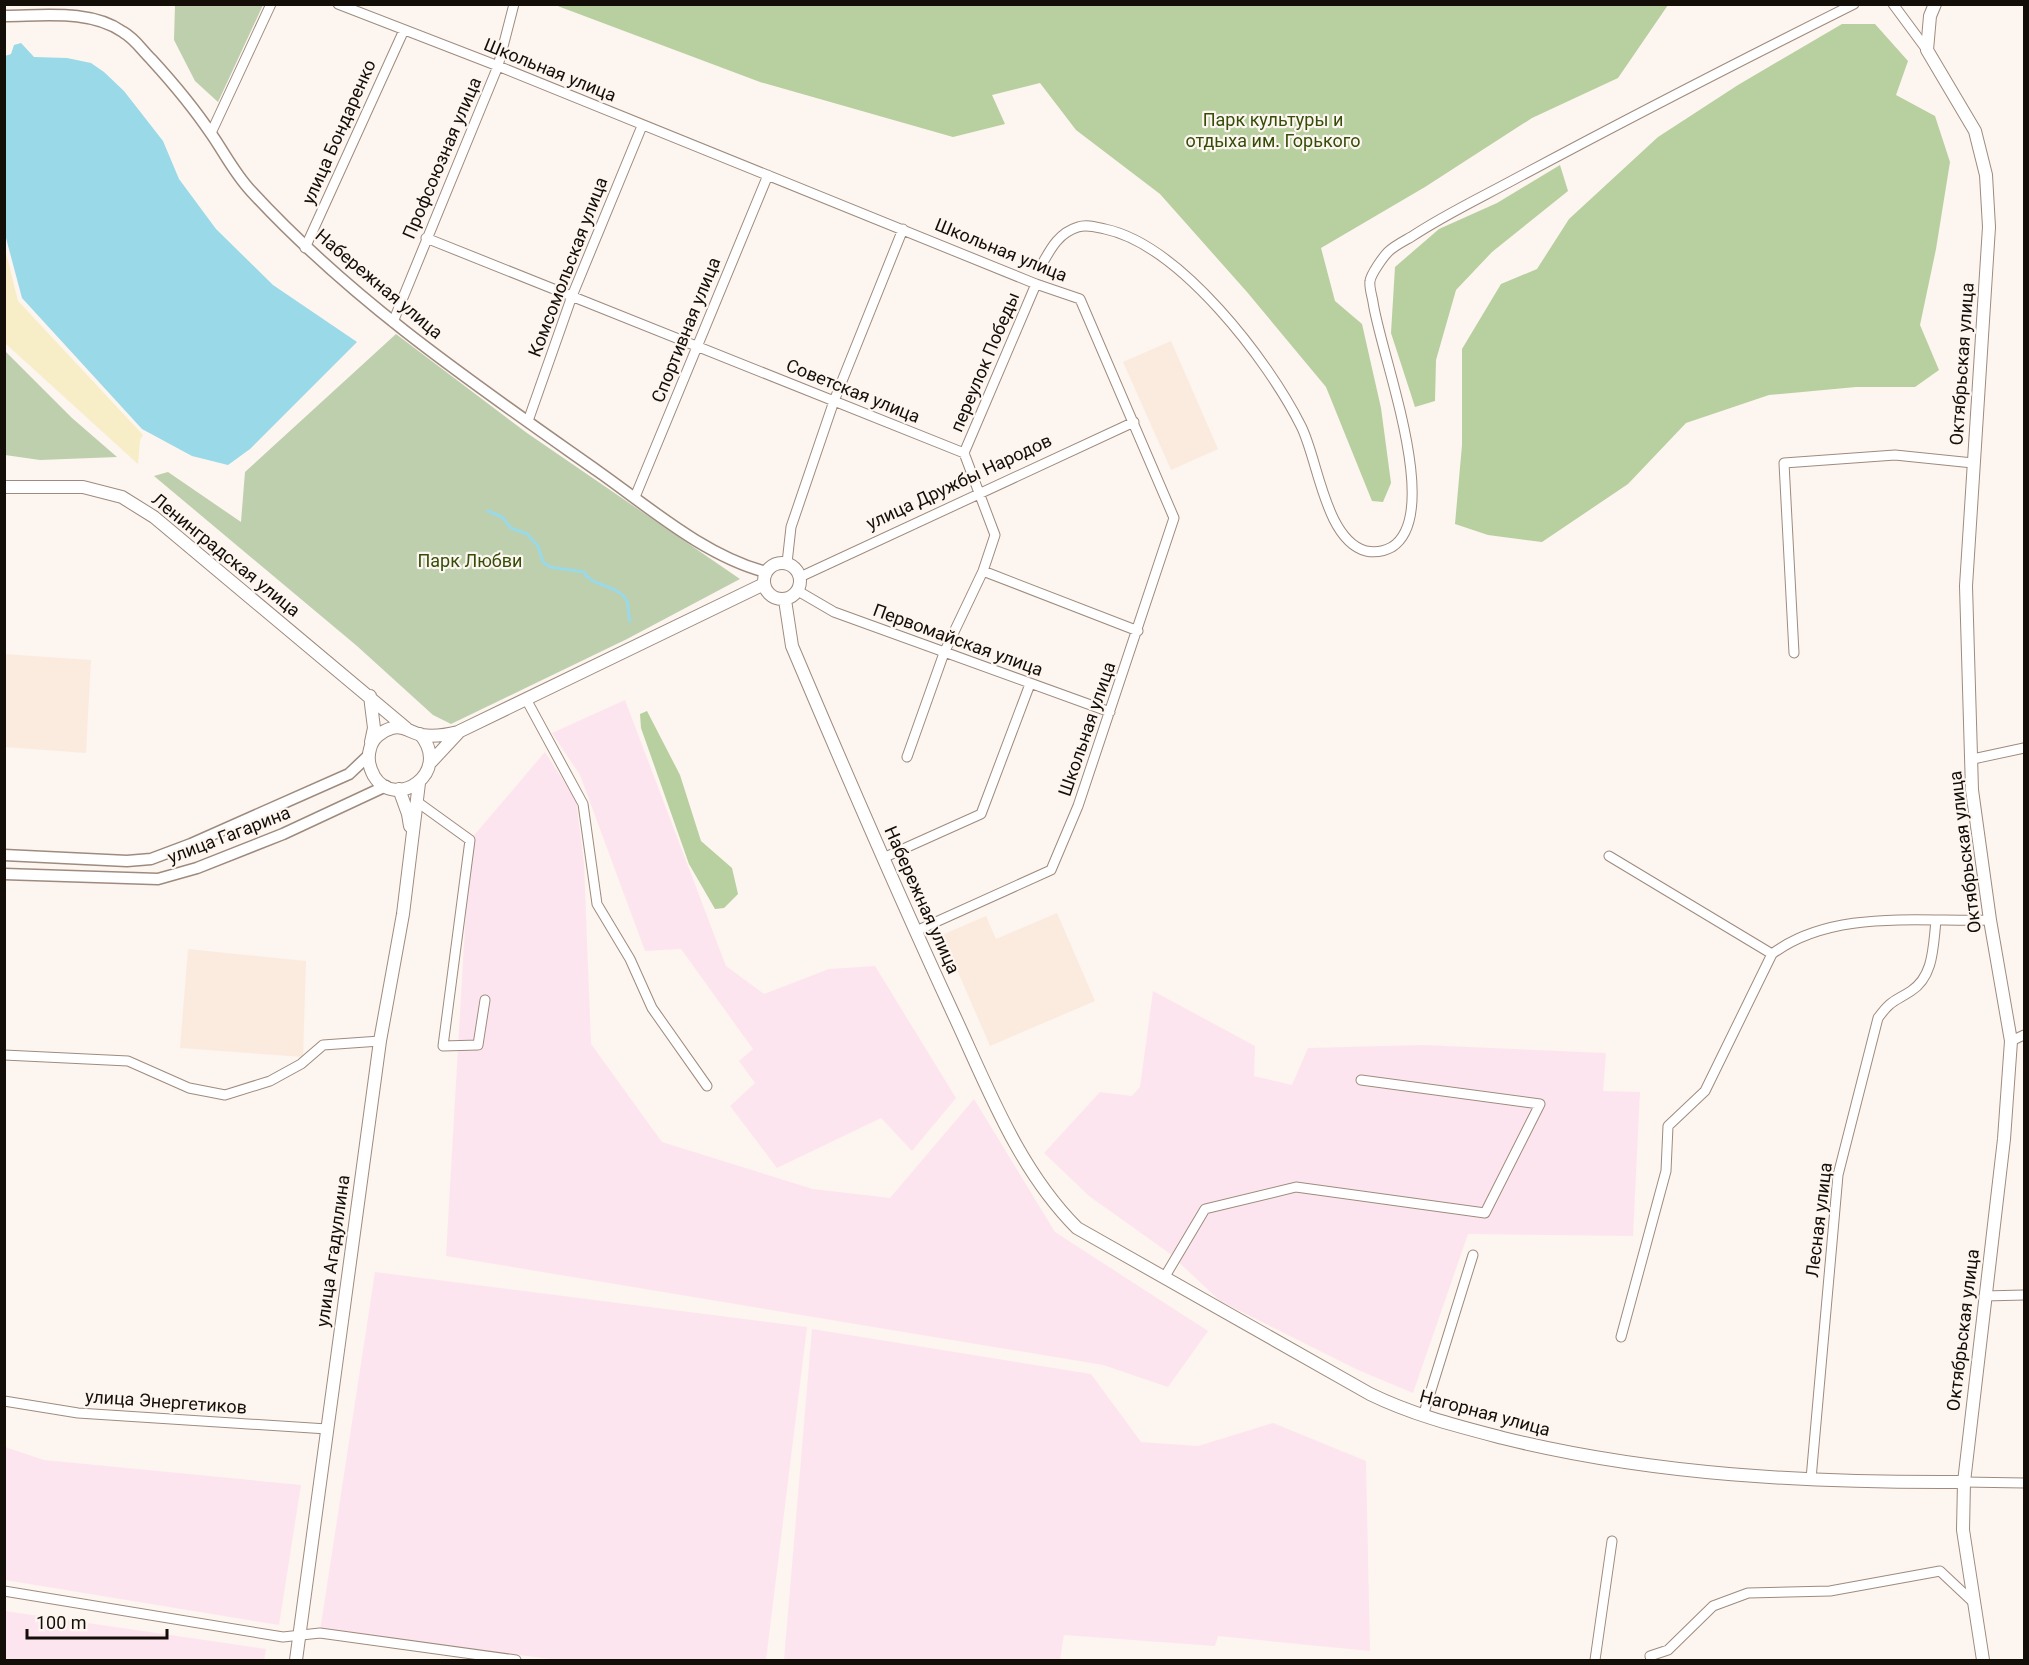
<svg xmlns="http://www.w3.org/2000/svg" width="2029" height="1665" font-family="Roboto,sans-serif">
  <rect width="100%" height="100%" fill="#fdf5ef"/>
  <path fill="#fde5f0" d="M625 700 726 966 764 994 829 969 875 966 956 1098 912 1151 881 1118 777 1168 730 1106 755 1083 739 1061 753 1049 681 949 645 951 580 775 552 733Z
    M545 752 576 800 584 863 591 1044 662 1142 813 1189 890 1198 974 1099 1055 1232 1208 1331 1168 1387 1103 1365 446 1256 470 840Z
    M1153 991 1255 1046 1254 1076 1292 1085 1308 1048 1423 1045 1606 1053 1603 1091 1640 1092 1633 1236 1468 1234 1413 1393 1358 1370 1220 1301 1169 1253 1089 1196 1044 1153 1100 1092 1132 1096 1140 1087Z
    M375 1272 807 1327 766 1660H560L320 1631Z
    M812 1329 1091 1374 1141 1442 1198 1446 1273 1423 1366 1461 1370 1651 1218 1636 1215 1646 1064 1635 1060 1660H784Z
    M5 1447 44 1460 301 1485 279 1625 5 1580Z
    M5 1611 266 1649 264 1660H5Z"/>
  <path fill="#fbebdf" d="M1171 341 1218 449 1171 470 1123 362Z
    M4 654 91 660 86 753 5 747Z
    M1057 913 1095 1001 990 1046 942 935 986 916 996 939Z
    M188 949 306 961 303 1057 180 1048Z"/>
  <path fill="#becfad" d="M175 5H263L218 102 195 81 174 40Z
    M396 334 527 433 740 579 627 639 451 724 433 715 357 646 154 476 168 472 241 522 245 472Z
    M4 350 72 418 117 457 40 460 5 455Z"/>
  <path fill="#b8cfa0" d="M555 5H1668L1618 78 1532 118 1425 187 1321 248 1335 301 1362 324 1381 408 1391 483 1383 502 1372 501 1326 387 1247 292 1160 194 1076 130 1040 83 992 95 1005 124 953 137 760 82Z
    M1842 24H1875L1908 61 1896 95 1935 116 1950 162 1936 249 1920 325 1939 370 1915 387H1856L1769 395 1686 423 1628 484 1542 542 1488 535 1455 524 1462 445V349L1501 284 1537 269 1569 219 1658 137 1738 85Z
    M1560 165 1568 191 1492 252 1456 290 1436 360 1435 401 1415 407 1391 333 1395 267 1439 229 1497 203Z
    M647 711 680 775 701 841 732 868 738 894 724 908 715 909 689 864 641 728 640 714Z"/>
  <path fill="#f7edc7" d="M5 249 18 301 143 435 140 440 138 464 5 343Z"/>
  <path fill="#99d9e8" d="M21 43 34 57 67 58 91 63 104 72 124 91 163 141 179 179 216 229 273 285 357 342 250 449 228 465 192 456 142 429 22 298 6 238 4 217 5 56 11 54 14 45Z"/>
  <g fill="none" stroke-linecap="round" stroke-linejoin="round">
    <path stroke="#99d9e8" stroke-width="3" d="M488 511 502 517 511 528 527 534 538 546 543 562 550 567 584 572C591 587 618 584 627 601 629 606 628 615 630 621"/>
    <g stroke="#9e8b7e" stroke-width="11">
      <path id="minor" d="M338 4 498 66 1036 284 1080 299 1174 518 1078 806 1051 870 916 931
        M1893 4 1927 50
        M211 133 271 4
        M426 238 964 453 995 535 983 571 944 653 907 757
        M305 248 404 30
        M1041 266C1050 250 1058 233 1078 227 1087 224 1096 227 1105 229 1180 245 1268 360 1301 426 1318 459 1325 540 1366 551 1376 553 1383 552 1392 547 1444 514 1380 353 1373 302 1372 296 1369 287 1370 281 1371 274 1383 257 1388 252 1394 246 1404 241 1411 237 1444 215 1480 198 1515 179 1627 119 1740 61 1854 4
        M393 322 498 66 514 4
        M528 421 572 296 642 126
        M964 453 1036 284
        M635 497 768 175
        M787 563 791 527 834 401 903 229
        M983 571 1138 631
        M800 577 1134 422
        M798 591 834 612 1110 712
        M1794 653 1784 463 1895 455 1973 463
        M526 699 583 804 597 904 630 959 652 1008 707 1086
        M1973 759 2024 748
        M416 801 470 840 443 1046 478 1045 485 1000
        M1609 856 1772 954
        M883 858 981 814 1030 684
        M2011 1041 2024 1035
        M4 1055 128 1061 189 1088 225 1095 270 1081 301 1064 323 1045 380 1041
        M1164 1278 1205 1209 1296 1187 1485 1213 1540 1104 1361 1080
        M1984 1296 2024 1295
        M1621 1337 1666 1171 1668 1126 1705 1091 1772 954C1832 909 1918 922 1990 920
        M4 1401 78 1413 327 1429
        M1423 1416 1473 1255
        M1811 1479 1838 1175 1878 1018C1891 1000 1894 1002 1911 991 1934 976 1933 946 1936 921
        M1964 1482 2024 1483
        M4 1591 283 1637 320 1633 516 1660
        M1595 1660 1612 1541
        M1651 1660 1650 1656 1668 1650 1713 1606 1748 1593 1830 1591 1940 1571 1973 1602"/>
    </g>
    <g stroke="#9e8b7e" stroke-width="13">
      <path id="tertiary" d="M4 16C43 16 90 9 123 32 134 38 142 50 151 59 173 83 194 108 212 135 225 154 235 174 251 191 353 302 477 386 599 472 650 508 705 556 766 572
        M4 855 127 861 151 859 191 844 349 774 368 756
        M4 874 158 879 197 868 283 834 386 786"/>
    </g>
    <g stroke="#9e8b7e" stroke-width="14">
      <path id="secondary" d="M1935 4 1930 16 1927 50 1975 131 1986 175 1989 227 1966 586 1972 790 1990 920 2011 1041 2004 1139 1964 1482 1963 1530 1983 1660
        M4 487H83L122 497 154 517 406 728
        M764 581a18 18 0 1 1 36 0a18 18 0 1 1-36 0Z
        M785 600 792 646C844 769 897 892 953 1013 988 1088 1018 1169 1077 1228L1370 1394C1413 1415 1457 1426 1503 1438 1652 1475 1810 1483 1964 1482
        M370 696 374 728 371 742
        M420 734C453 773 395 811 374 776 369 767 367 759 370 749 372 739 381 731 392 728 404 725 411 733 422 735 435 737 446 735 458 732L764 584
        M430 763 458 733
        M399 789 408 814 410 826
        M296 1660 380 1041 403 914 419 783"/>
    </g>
    <use href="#minor" stroke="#fff" stroke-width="9"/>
    <use href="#tertiary" stroke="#fff" stroke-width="10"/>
    <use href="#secondary" stroke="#fff" stroke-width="12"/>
  </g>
  <g text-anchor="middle" stroke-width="4.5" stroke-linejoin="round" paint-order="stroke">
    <g font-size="18" fill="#140e09" stroke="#fdf5ef">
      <text transform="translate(550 70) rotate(22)" y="6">Школьная улица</text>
      <text transform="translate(339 132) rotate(-66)" y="6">улица Бондаренко</text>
      <text transform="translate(442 158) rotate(-67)" y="6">Профсоюзная улица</text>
      <text transform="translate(1001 250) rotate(22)" y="6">Школьная улица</text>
      <text transform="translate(568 267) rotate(-69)" y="6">Комсомольская улица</text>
      <text transform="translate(379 284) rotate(40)" y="6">Набережная улица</text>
      <text transform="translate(686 330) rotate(-68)" y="6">Спортивная улица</text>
      <text transform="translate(985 362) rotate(-67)" y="6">переулок Победы</text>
      <text transform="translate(1962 364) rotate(-86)" y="6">Октябрьская улица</text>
      <text transform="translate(853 391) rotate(22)" y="6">Советская улица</text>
      <text transform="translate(959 482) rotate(-25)" y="6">улица Дружбы Народов</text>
      <text transform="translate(226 555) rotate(39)" y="6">Ленинградская улица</text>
      <text transform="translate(958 640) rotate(20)" y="6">Первомайская улица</text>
      <text transform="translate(1087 729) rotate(-71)" y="6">Школьная улица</text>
      <text transform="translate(229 835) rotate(-21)" y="6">улица Гагарина</text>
      <text transform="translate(1965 852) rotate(-97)" y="6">Октябрьская улица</text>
      <text transform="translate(922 900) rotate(66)" y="6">Набережная улица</text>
      <text transform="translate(1819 1220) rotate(-83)" y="6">Лесная улица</text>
      <text transform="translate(333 1251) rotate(-82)" y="6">улица Агадуллина</text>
      <text transform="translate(1963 1330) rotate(-83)" y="6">Октябрьская улица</text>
      <text transform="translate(166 1402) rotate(4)" y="6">улица Энергетиков</text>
      <text transform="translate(1485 1413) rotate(15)" y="6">Нагорная улица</text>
    </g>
    <g font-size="18" fill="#344e08" stroke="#fdf5ef">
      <text x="1273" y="126">Парк культуры и<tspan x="1273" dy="21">отдыха им. Горького</tspan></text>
      <text x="470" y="567">Парк Любви</text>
    </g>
  </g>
  <rect width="2029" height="1665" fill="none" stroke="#140e09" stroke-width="12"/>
  <path d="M27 1629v9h140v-9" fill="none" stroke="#140e09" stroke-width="3"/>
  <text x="36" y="1629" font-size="18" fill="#140e09" stroke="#fdf5ef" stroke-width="4.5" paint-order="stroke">100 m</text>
</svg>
